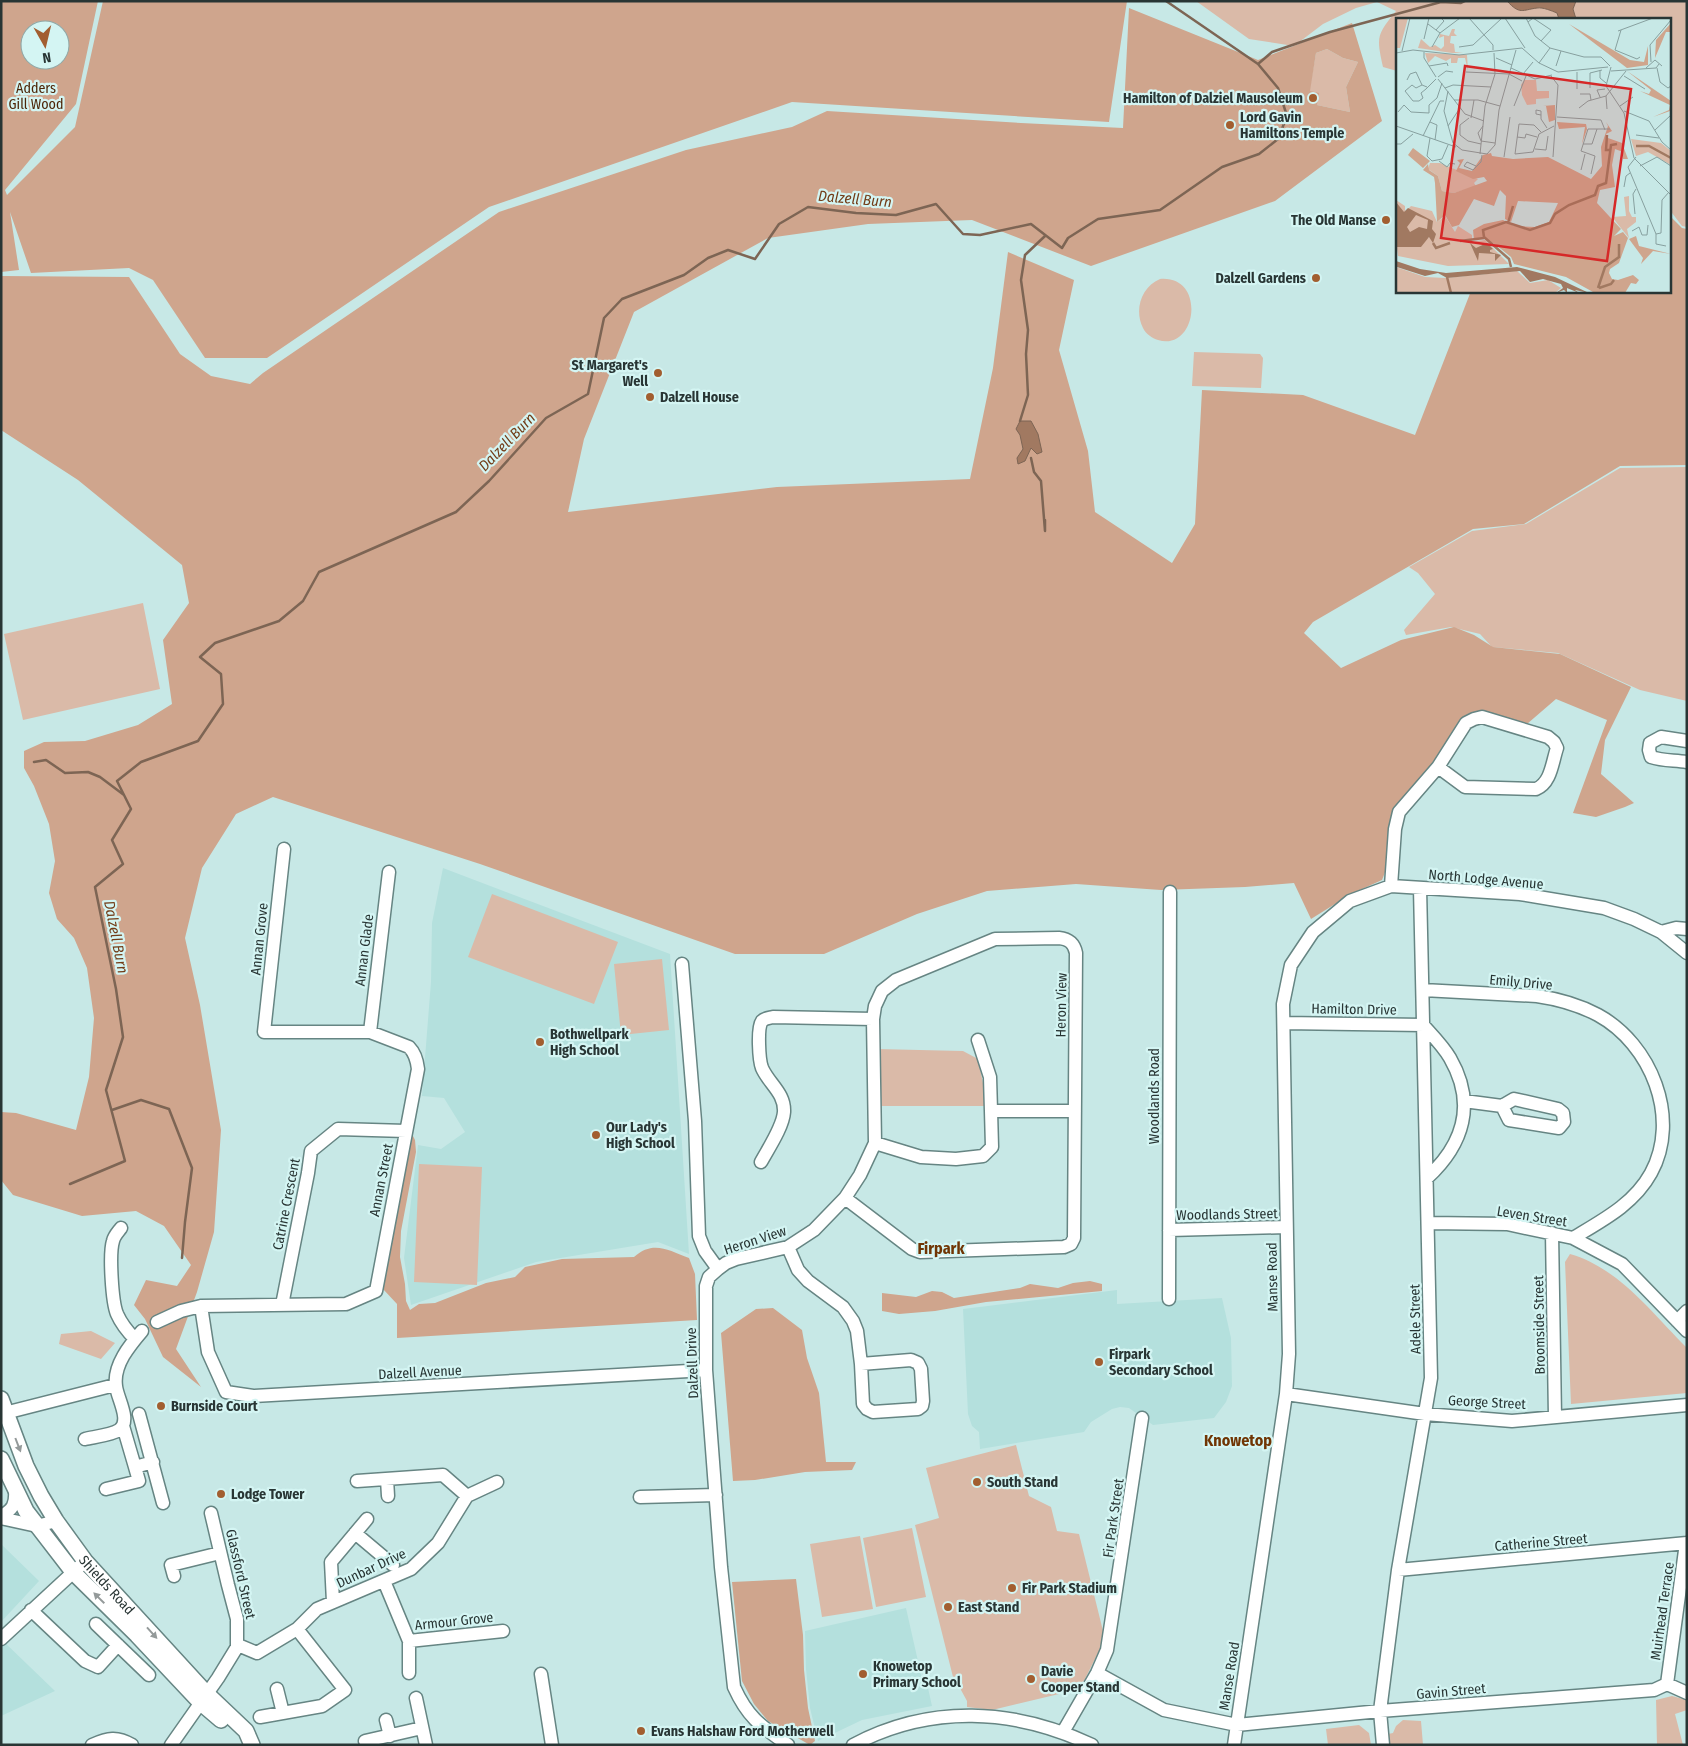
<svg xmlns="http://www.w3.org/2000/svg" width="1688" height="1746" font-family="'Fira Sans Condensed',sans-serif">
  <rect width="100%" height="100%" fill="#c7e8e6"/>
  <path fill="#b4e0dd" d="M443 868 670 954 689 1254 658 1242 536 1262 411 1305 404 1258 418 1145 441 1149 465 1132 444 1098 422 1096 431 982 432 923Z
    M1117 1290V1304L1222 1298 1231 1338 1232 1386 1226 1402 1214 1418 1153 1425 1129 1408 1120 1407 1112 1409 1091 1422 1084 1432 980 1449 979 1432 972 1426 968 1414 963 1309Z
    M1 1544 39 1581 1 1622Z
    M906 1608 922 1679H926L932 1706 862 1720 818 1741 810 1708 806 1669 805 1631Z
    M1 1639 55 1691 1 1716Z"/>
  <path fill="#dabaa8" d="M1196 1H1687V227L1682 226 1669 209V19H1397V71L1383 67C1376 36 1377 35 1396 11L1377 2 1356 8 1323 24 1294 46 1249 39Z
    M1327 49 1343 58 1358 62 1346 87 1350 112 1317 105 1309 92 1316 53Z
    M1160 279C1207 275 1197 352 1158 340 1152 338 1146 334 1143 328 1134 310 1141 287 1160 279Z
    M1194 352 1260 354 1263 358 1261 388 1192 386Z
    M1687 467V701L1640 690 1558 653 1492 647 1480 634 1451 627 1406 635 1404 630 1435 594 1418 573 1409 567 1472 531 1526 524 1620 468Z
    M143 603 160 689 23 720 4 634Z
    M492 894 618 942 594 1004 468 957Z
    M662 959 669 1030 621 1035 614 964Z
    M876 1049 963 1051 978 1059 983 1083 985 1106H876Z
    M419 1164 482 1167 477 1285 414 1282Z
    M1570 1254C1619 1268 1652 1313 1687 1348V1393L1571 1404 1565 1262Z
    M91 1331 115 1343 101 1359 59 1344 61 1334Z
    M1016 1445 1029 1496 1051 1507 1057 1531 1079 1534 1105 1639 1080 1689 992 1710 967 1707V1701L961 1690 958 1676 953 1677 915 1525 939 1518 926 1468Z
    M912 1528 926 1597 876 1607 863 1538Z
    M860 1536 873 1609 822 1617 810 1544Z
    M1672 1696 1687 1700V1710L1675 1714 1683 1745H1657L1656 1700Z
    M1403 1720 1421 1721 1423 1745H1390L1388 1734 1393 1733 1396 1726Z
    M1359 1725 1369 1733 1371 1745H1328L1326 1729Z"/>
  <path fill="#cfa58d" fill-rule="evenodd" d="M1 1H98L76 104 5 190 7 195 75 127 103 1H1127L1109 122 792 102 489 207 267 358H205L153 280 129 268 31 273 10 212 19 270 1 272ZM30 30H60V60H30Z
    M1129 8 1258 60 1352 23 1382 121 1275 201 1091 266 972 220 868 224 768 238 634 312 584 439 568 512 777 487 970 479 993 368 1008 252 1074 280 1059 350 1088 451 1095 512 1172 563 1195 524 1202 390 1303 395 1415 435 1471 291H1669V215L1682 228 1687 229V465L1620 466 1524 524 1473 529 1313 622 1304 633 1341 668 1401 640 1454 627 1474 635 1493 647 1560 654 1631 687 1605 740 1601 774 1634 803 1625 807 1596 817 1573 813 1607 720 1556 699 1527 724 1469 714 1446 744 1421 791 1399 806 1391 857 1382 880 1351 894 1311 919 1294 883 1245 887 1161 890 1076 884 987 891 917 914 824 954H735L480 864 273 797 236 814 202 868 185 938 200 1005 221 1130 214 1232 197 1292 176 1349 201 1387 163 1357 145 1319 134 1305 146 1280 177 1286 191 1265 164 1226 136 1211 82 1216 13 1195 1 1180V1112L16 1113 76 1130 89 1077 94 1018 87 968 74 938 57 919 49 893 55 861 49 824 34 786 24 768V751L44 742 85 741 138 725 172 704 163 640 189 603 182 565 78 480 1 430V276L129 277 180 354 211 376 250 384 263 373 499 212 686 150 792 127 827 111 1021 123 1123 128ZM1327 49 1343 58 1358 62 1346 87 1350 112 1317 105 1319 93 1310 91 1316 53Z
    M411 1132 415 1140 416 1152 401 1231 400 1257 405 1284 406 1301 410 1310 419 1304 435 1303 486 1283 515 1277 525 1267 562 1259 634 1257C653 1240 668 1250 689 1258L695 1274 697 1320 397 1338V1304L383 1289Z
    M1090 1281 1102 1284V1291L986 1302 935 1311 899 1314 882 1311V1293L916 1297 932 1291 942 1292 954 1298 1020 1288 1030 1284 1058 1288 1073 1283Z
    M773 1308 802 1330 807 1358 819 1393 826 1462H856L852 1470 805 1472 755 1480 733 1481 721 1333 756 1309Z
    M796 1579 803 1635 804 1670 808 1708 815 1741 810 1745 768 1721 754 1704 742 1681 732 1582Z"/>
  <path fill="#a17961" stroke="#7d6554" d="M1507 1H1576L1573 9 1576 19H1559L1557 13C1552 11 1543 7 1537 8 1522 10 1520 15 1507 1Z
    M1020 421H1031L1038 434 1042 452 1037 454 1031 448 1025 461 1018 464 1017 458 1023 449 1020 435 1016 429Z"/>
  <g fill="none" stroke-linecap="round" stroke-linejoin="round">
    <path stroke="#7d6554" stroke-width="2.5" d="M1258 64 1272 52 1330 32 1441 2 1461 3 1465 1
      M1020 421 1028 395 1026 354 1028 330 1021 280 1025 255 1045 236
      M1031 458 1034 472 1041 481 1045 531V520
      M34 762 46 760 65 773 88 772 100 777 124 795
      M112 1110 141 1100 169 1109 192 1168 185 1222 182 1258
      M70 1184 125 1161 106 1090 123 1037 116 989 95 887 123 864 112 840 131 809 117 781 141 762 198 741 223 704 221 674 200 657 215 643 279 621 303 601 319 572 456 512 489 481 546 418 588 394 604 318 622 299 684 275 708 258 728 250 755 259 779 224 808 207 856 213 896 215 936 204 963 234 980 235 1031 224 1062 248 1068 238 1098 219 1160 210 1222 167 1259 154 1278 139 1287 116 1278 88 1258 64 1166 1"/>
    <g stroke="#668583" stroke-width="15">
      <path id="minor" d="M1687 741 1661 737 1650 743 1649 750 1651 757C1663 761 1674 760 1687 762
        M1391 886 1395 829 1399 812 1438 767 1466 723 1474 719 1482 717 1548 737 1554 742 1557 748C1552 763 1551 783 1536 789L1465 787 1438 767
        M1661 932 1676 928 1687 929
        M682 964 695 1121 699 1236 705 1251 718 1269 709 1277 706 1286V1370L721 1567 734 1687C748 1718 761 1726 788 1745
        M1423 990 1537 996C1558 999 1579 1005 1598 1015 1651 1044 1681 1118 1651 1173 1634 1204 1603 1220 1573 1238
        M1284 1023 1423 1025C1432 1035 1443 1046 1450 1058 1476 1103 1464 1144 1427 1178
        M370 1032 389 872
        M978 1040 990 1077 991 1111
        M1464 1101 1502 1106 1509 1120 1559 1128 1564 1122 1563 1113 1558 1109 1514 1099 1502 1106
        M875 1143 921 1157 956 1159 983 1156 992 1147 991 1111H1075
        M761 1162C768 1149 783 1127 784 1112 785 1093 769 1084 762 1068 759 1060 757 1028 762 1021 765 1018 769 1018 773 1017L873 1019
        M1428 1223 1507 1224 1573 1238 1622 1264 1687 1331
        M121 1228C118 1232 114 1236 113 1241 109 1254 112 1302 117 1314 121 1323 128 1332 135 1339
        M1169 1230 1286 1227
        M1552 1233 1555 1417
        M788 1247 798 1270 808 1281 843 1307 853 1321 857 1331 861 1364 863 1404 867 1409 873 1412 918 1409 922 1406 923 1401 921 1369 918 1363 911 1360 861 1364
        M718 1269 726 1263 736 1259 788 1247 814 1230 845 1198 860 1175 875 1143 873 1019 875 1006 882 991 896 980 995 939 1059 938C1069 939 1074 943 1076 953L1074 1238 1071 1244 1064 1247 920 1252 912 1249 845 1198
        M1169 1299 1170 892
        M282 1305 308 1173 311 1151 338 1129 406 1131
        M201 1306 208 1352 226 1392 253 1396 706 1370
        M1677 1321 1687 1311
        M157 1322 181 1311 201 1306 346 1304 376 1291 418 1069C417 1060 415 1053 409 1047L370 1032H264L284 849
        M1286 1394 1425 1414 1512 1421 1687 1405
        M1 1414 115 1385
        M139 1414 163 1503
        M123 1426 135 1467
        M85 1439C93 1437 112 1435 119 1430 132 1421 117 1398 116 1386 113 1365 130 1345 142 1331
        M387 1479 388 1496
        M357 1481 443 1475 467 1496
        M106 1489 139 1481 135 1467 153 1462
        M640 1497 716 1495
        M1 1516C13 1510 16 1504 15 1490
        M1 1518 37 1526 56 1521
        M355 1533 393 1565
        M1398 1570 1687 1543
        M174 1576 171 1565 220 1553
        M384 1581 409 1641 503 1631
        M333 1602 331 1562 367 1519
        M31 1610 85 1661 98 1667 118 1645
        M96 1624 149 1675
        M1 1639 80 1566
        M238 1645 257 1653 297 1629 317 1609 411 1569 438 1543 467 1496 497 1482
        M409 1673V1641
        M1097 1673 1164 1710 1237 1725 1380 1711 1654 1690 1667 1684
        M541 1674 552 1745
        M1667 1684 1686 1543
        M1667 1684 1687 1693
        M277 1689 283 1713
        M416 1698 426 1745
        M260 1717 322 1706 345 1690 297 1629
        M386 1720 390 1736
        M1063 1732 1097 1673 1107 1650 1142 1418
        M365 1741 422 1728
        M92 1745C108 1738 117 1736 132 1745
        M171 1745 218 1678 237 1647V1619L228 1585 211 1513
        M853 1745C930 1704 1014 1708 1092 1745
        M1234 1745 1286 1394 1289 1354 1283 1004 1291 965 1313 932 1350 901 1391 886 1520 894 1604 908 1634 919 1661 932 1687 953
        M1383 1745 1380 1711 1398 1570 1431 1378 1420 888"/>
    </g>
    <g stroke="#668583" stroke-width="18">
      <g id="major">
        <path id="s1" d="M1 1399 26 1466 41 1496 56 1521 85 1561 207 1694 246 1731 252 1745"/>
        <path d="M1 1459 26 1511 73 1572 137 1635 201 1703 221 1720"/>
      </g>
    </g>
    <use href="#minor" stroke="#fff" stroke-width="12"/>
    <use href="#major" stroke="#fff" stroke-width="15"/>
  </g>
  <defs><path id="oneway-solid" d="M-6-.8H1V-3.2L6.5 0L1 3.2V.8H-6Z" transform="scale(1.25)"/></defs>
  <g fill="#949a9a">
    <use href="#oneway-solid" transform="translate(18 1445) rotate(69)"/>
    <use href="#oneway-solid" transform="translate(99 1598) rotate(-135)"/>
    <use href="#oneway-solid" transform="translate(152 1633) rotate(48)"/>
  </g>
  <g fill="#a25e30" stroke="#d4f5f3" stroke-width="2">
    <circle cx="1313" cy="98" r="5"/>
    <circle cx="1230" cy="125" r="5"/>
    <circle cx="1386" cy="220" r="5"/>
    <circle cx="1316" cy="278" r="5"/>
    <circle cx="658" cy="373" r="5"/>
    <circle cx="650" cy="397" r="5"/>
    <circle cx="540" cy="1042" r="5"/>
    <circle cx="596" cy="1135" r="5"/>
    <circle cx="1099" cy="1362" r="5"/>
    <circle cx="161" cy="1406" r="5"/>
    <circle cx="977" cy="1482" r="5"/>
    <circle cx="221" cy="1494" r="5"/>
    <circle cx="1012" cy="1588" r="5"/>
    <circle cx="948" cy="1607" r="5"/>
    <circle cx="863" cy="1674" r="5"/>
    <circle cx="1031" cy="1679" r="5"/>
    <circle cx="641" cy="1731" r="5"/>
  </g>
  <g text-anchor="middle" stroke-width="4.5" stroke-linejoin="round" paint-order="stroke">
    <g font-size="14" fill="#4d2507" stroke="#d4f5f3">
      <text x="36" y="93">Adders<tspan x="36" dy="16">Gill Wood</tspan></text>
    </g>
    <g font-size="14" font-weight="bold" fill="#283534" stroke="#d4f5f3" text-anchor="start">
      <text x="1303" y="103" text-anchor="end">Hamilton of Dalziel Mausoleum</text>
      <text x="1240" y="122">Lord Gavin<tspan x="1240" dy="16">Hamiltons Temple</tspan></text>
      <text x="1376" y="225" text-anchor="end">The Old Manse</text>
      <text x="1306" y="283" text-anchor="end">Dalzell Gardens</text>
      <text x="648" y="370" text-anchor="end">St Margaret's<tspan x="648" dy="16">Well</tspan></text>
      <text x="660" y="402">Dalzell House</text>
      <text x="550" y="1039">Bothwellpark<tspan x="550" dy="16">High School</tspan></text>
      <text x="606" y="1132">Our Lady's<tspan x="606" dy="16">High School</tspan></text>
      <text x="1109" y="1359">Firpark<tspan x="1109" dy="16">Secondary School</tspan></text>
      <text x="171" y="1411">Burnside Court</text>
      <text x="987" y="1487">South Stand</text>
      <text x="231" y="1499">Lodge Tower</text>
      <text x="1022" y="1593">Fir Park Stadium</text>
      <text x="958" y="1612">East Stand</text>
      <text x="873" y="1671">Knowetop<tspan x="873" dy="16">Primary School</tspan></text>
      <text x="1041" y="1676">Davie<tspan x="1041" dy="16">Cooper Stand</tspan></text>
      <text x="651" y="1736">Evans Halshaw Ford Motherwell</text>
    </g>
    <g font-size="14" fill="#283534" stroke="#d4f5f3">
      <text transform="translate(1486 879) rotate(5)" y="5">North Lodge Avenue</text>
      <text transform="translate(259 939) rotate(-84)" y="5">Annan Grove</text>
      <text transform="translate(364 950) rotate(-83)" y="5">Annan Glade</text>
      <text transform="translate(1521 982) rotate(5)" y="5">Emily Drive</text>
      <text transform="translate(1061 1005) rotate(-89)" y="5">Heron View</text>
      <text transform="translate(1354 1009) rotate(1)" y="5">Hamilton Drive</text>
      <text transform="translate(1154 1096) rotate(-90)" y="5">Woodlands Road</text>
      <text transform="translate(381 1180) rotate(-79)" y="5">Annan Street</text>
      <text transform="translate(286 1204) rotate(-79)" y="5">Catrine Crescent</text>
      <text transform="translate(1227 1214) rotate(-1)" y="5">Woodlands Street</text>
      <text transform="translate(1532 1216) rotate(9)" y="5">Leven Street</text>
      <text transform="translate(755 1240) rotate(-18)" y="5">Heron View</text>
      <text transform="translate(1272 1277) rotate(-91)" y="5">Manse Road</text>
      <text transform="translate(1415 1319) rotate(-91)" y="5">Adele Street</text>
      <text transform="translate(1539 1325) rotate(-91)" y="5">Broomside Street</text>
      <text transform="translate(692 1363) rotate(-92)" y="5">Dalzell Drive</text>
      <text transform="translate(420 1372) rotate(-3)" y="5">Dalzell Avenue</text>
      <text transform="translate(1487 1402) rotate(3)" y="5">George Street</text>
      <text transform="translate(1113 1518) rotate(-82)" y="5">Fir Park Street</text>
      <text transform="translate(1541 1542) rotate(-5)" y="5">Catherine Street</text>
      <text transform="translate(371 1568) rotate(-25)" y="5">Dunbar Drive</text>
      <text transform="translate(241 1574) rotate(77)" y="5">Glassford Street</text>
      <text dy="5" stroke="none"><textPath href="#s1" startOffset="216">Shields Road</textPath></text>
      <text transform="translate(1662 1611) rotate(-82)" y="5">Muirhead Terrace</text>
      <text transform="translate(454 1621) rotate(-6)" y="5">Armour Grove</text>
      <text transform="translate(1229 1676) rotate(-81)" y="5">Manse Road</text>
      <text transform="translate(1451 1691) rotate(-5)" y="5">Gavin Street</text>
    </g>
    <g font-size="15" font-style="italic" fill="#723c17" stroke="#d4f5f3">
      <text transform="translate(855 199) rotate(5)" y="5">Dalzell Burn</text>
      <text transform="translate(507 442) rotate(-46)" y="5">Dalzell Burn</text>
      <text transform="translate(116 937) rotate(79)" y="5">Dalzell Burn</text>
    </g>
    <g font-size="16" font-weight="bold" fill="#703504" stroke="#d4f5f3">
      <text x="941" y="1254">Firpark</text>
      <text x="1238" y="1446">Knowetop</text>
    </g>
  </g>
  <g transform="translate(1396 18)">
    <rect width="275" height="275" fill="#c7e8e6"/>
    <path d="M0 0H12L4 30H0ZM56 11H59L58 15 61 18H55L54 25 58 26 59 34 67 35H56L22 30 25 21 34 29 39 27 45 31 48 28V18L43 20 44 16 53 18ZM29 35 71 37 72 53 69 40H62L61 45H55V40L50 43 39 38 32 45ZM128 62H140L141 73H153V80L140 81V86L131 87 126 77 125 67ZM235 121 265 125 275 133V147L252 134 240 138ZM34 145H44L82 161 78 165 80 168 58 175 46 173 42 158 32 151ZM233 178V193L236 199H240V204L231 211 233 220 216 199 230 198 228 179ZM0 182 9 188V194L15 188 36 193 41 204 49 198 59 214 62 208 76 217V224L89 222 113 246 52 248 2 238 0 224 20 226 37 217 33 206 30 215 22 213 17 219 13 217 7 220 0 209 16 199 12 195 4 198ZM0 249 29 259 50 260 121 253 134 265 152 262 165 270 159 275H0Z" fill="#dabaa8"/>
    <path d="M275 5V14H270L259 40 260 22ZM173 6 234 42 248 44 252 28V47L231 50ZM231 53 275 83 274 93 257 99 273 92 274 87 244 73 253 76 255 72ZM159 87V102L153 104 150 88H147ZM161 104 190 106 191 111 186 126 189 109 163 111ZM210 104 216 113 210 116 212 120 226 125 232 141H227V134L219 131 216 147 219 169 204 172 201 185 225 211 218 218 227 214 232 220 223 245 214 251 213 255 216 261 222 262 237 257 243 262 240 266 235 265 229 275 197 274 170 259 118 246 115 239 100 227 88 220 78 222 77 212 88 206 107 202 118 208 139 209 153 204 162 185 122 183 115 204 109 201 110 178 104 172 98 188 78 181 63 207 56 209 49 197 41 204 39 165 38 159 27 152 32 146 33 152 42 158 46 173 58 175 91 163 88 159 77 161 60 153 64 145 61 142 68 141 63 150 76 153 87 137 95 135 96 138 117 141 152 139 195 161 206 148 205 129 212 108ZM17 130 34 143 27 150 12 137ZM240 218 243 228 275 236 257 233 245 246 247 240 233 221Z" fill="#cfa58d"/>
    <path d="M0 184 8 194 12 190 37 203 36 211 40 216 37 225 33 219 25 229H0ZM20 197 32 202 31 211 23 209 14 214 11 209ZM74 225 80 230 91 225 97 231 94 232V234L105 237 99 243V236L83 235 82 243ZM0 243 24 251 50 255 121 249 159 259 193 275 179 272 183 275 171 270V275L168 272 160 275 167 270 165 266 147 261 134 264 124 253 51 260 42 255 29 258 1 249Z" fill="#a17961" fill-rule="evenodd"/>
    <path fill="none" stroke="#a17961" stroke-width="2.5" d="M211 117 210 132H215M240 128H253L275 140M112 205 117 188M64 223 88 220M37 225 40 230 54 225M115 249 113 241 88 219 87 212 110 204 134 212 154 205 159 196 173 187 199 177 202 168 210 165 215 127 221 126M51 259 55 275M202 270 209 249 223 239V226M203 270 215 266 218 262"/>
    <path fill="none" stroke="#87a09f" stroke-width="1" d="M73 0 97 27V32M109 0 129 30M130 0 139 18 154 30 188 39H205L214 48M132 4 137 0 155 12 145 23M32 6 44 15 64 0M40 12 48 3 45 0M225 12 219 32 241 41 244 39M222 13 257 0M28 21 33 0M36 29 44 15M63 29 77 27 106 0M126 30 143 45 162 54 212 49M6 33 14 0M28 34V40L40 59M0 35 17 32 63 37 126 30M100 40 116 47M255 44 254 27 275 2M143 45 154 30M33 48 51 45 52 48M160 48 165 33M215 49 210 68 228 95 238 140 275 177M115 50 139 61 156 57M250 50 259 42 266 48M261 50 264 64 272 70 275 68M204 52V60L210 65M215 53 260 50 263 46M70 54 113 56 126 63M181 54V71M127 56 137 44M155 58 162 67 157 139M228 58 249 71M42 59 50 53 57 54M42 61 69 96 88 103M11 62 14 56 20 54 26 67M31 69 26 67 20 70 16 67 9 73 17 83H23L27 80 25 75 30 71 40 61M49 70 57 67 95 69M194 70V55L206 52M52 73 48 93 57 125 66 132 91 136 99 127 103 92 120 32M184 76H194L195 82M204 79 201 72 209 71M58 82H82L104 88M118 88 130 58M224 88 237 79M183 90 192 83 210 78M211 91 210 78 230 53M228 93 253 103 266 124 275 132M2 94 8 87 15 94 33 95V87L41 80 46 65M145 97 140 96V92L145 93V101L151 110M161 99 205 102 209 112M73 100 64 107V117L72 123 85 126M75 100 78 82M34 104 41 107 39 122M0 108 60 129M52 108 64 90M87 108 82 115 85 123 99 125M259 112 275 97M145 114 138 107 123 106 119 136 137 134 143 116 158 108M240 117 263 120M27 118 44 83H48M121 119 129 120 130 116 141 119M34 120 31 138 36 143 46 141 52 127M0 126H5L17 116M187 126H196L201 111M139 131 150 132 152 118M84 136 89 88 99 56 98 35M108 139 114 99M240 139 232 149 260 216M43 143 51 149 54 145 59 146M80 148 71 144 68 148 77 152 85 144 86 137M244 148 261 139 275 148M185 152 189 136M195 156 199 138 185 133 192 111H214M228 169 230 158 234 155M239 196 237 176 240 171M236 213 243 209 246 217H251L252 207M260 216 265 215 266 182 273 174M260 216V226L270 228"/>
    <path fill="#d62828" fill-opacity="0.15" stroke="#d62828" stroke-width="2.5" d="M69 48 235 71 211 243 45 220Z"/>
    <rect width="275" height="275" fill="none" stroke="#283534" stroke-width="2.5"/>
  </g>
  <rect width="1688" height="1746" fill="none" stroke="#283534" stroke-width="5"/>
  <g transform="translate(45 45) rotate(172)"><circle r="24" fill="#d4f5f3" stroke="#8fa8a7"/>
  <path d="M0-4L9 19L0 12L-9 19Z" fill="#a25e30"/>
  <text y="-8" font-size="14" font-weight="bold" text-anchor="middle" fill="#283534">N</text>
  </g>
</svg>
